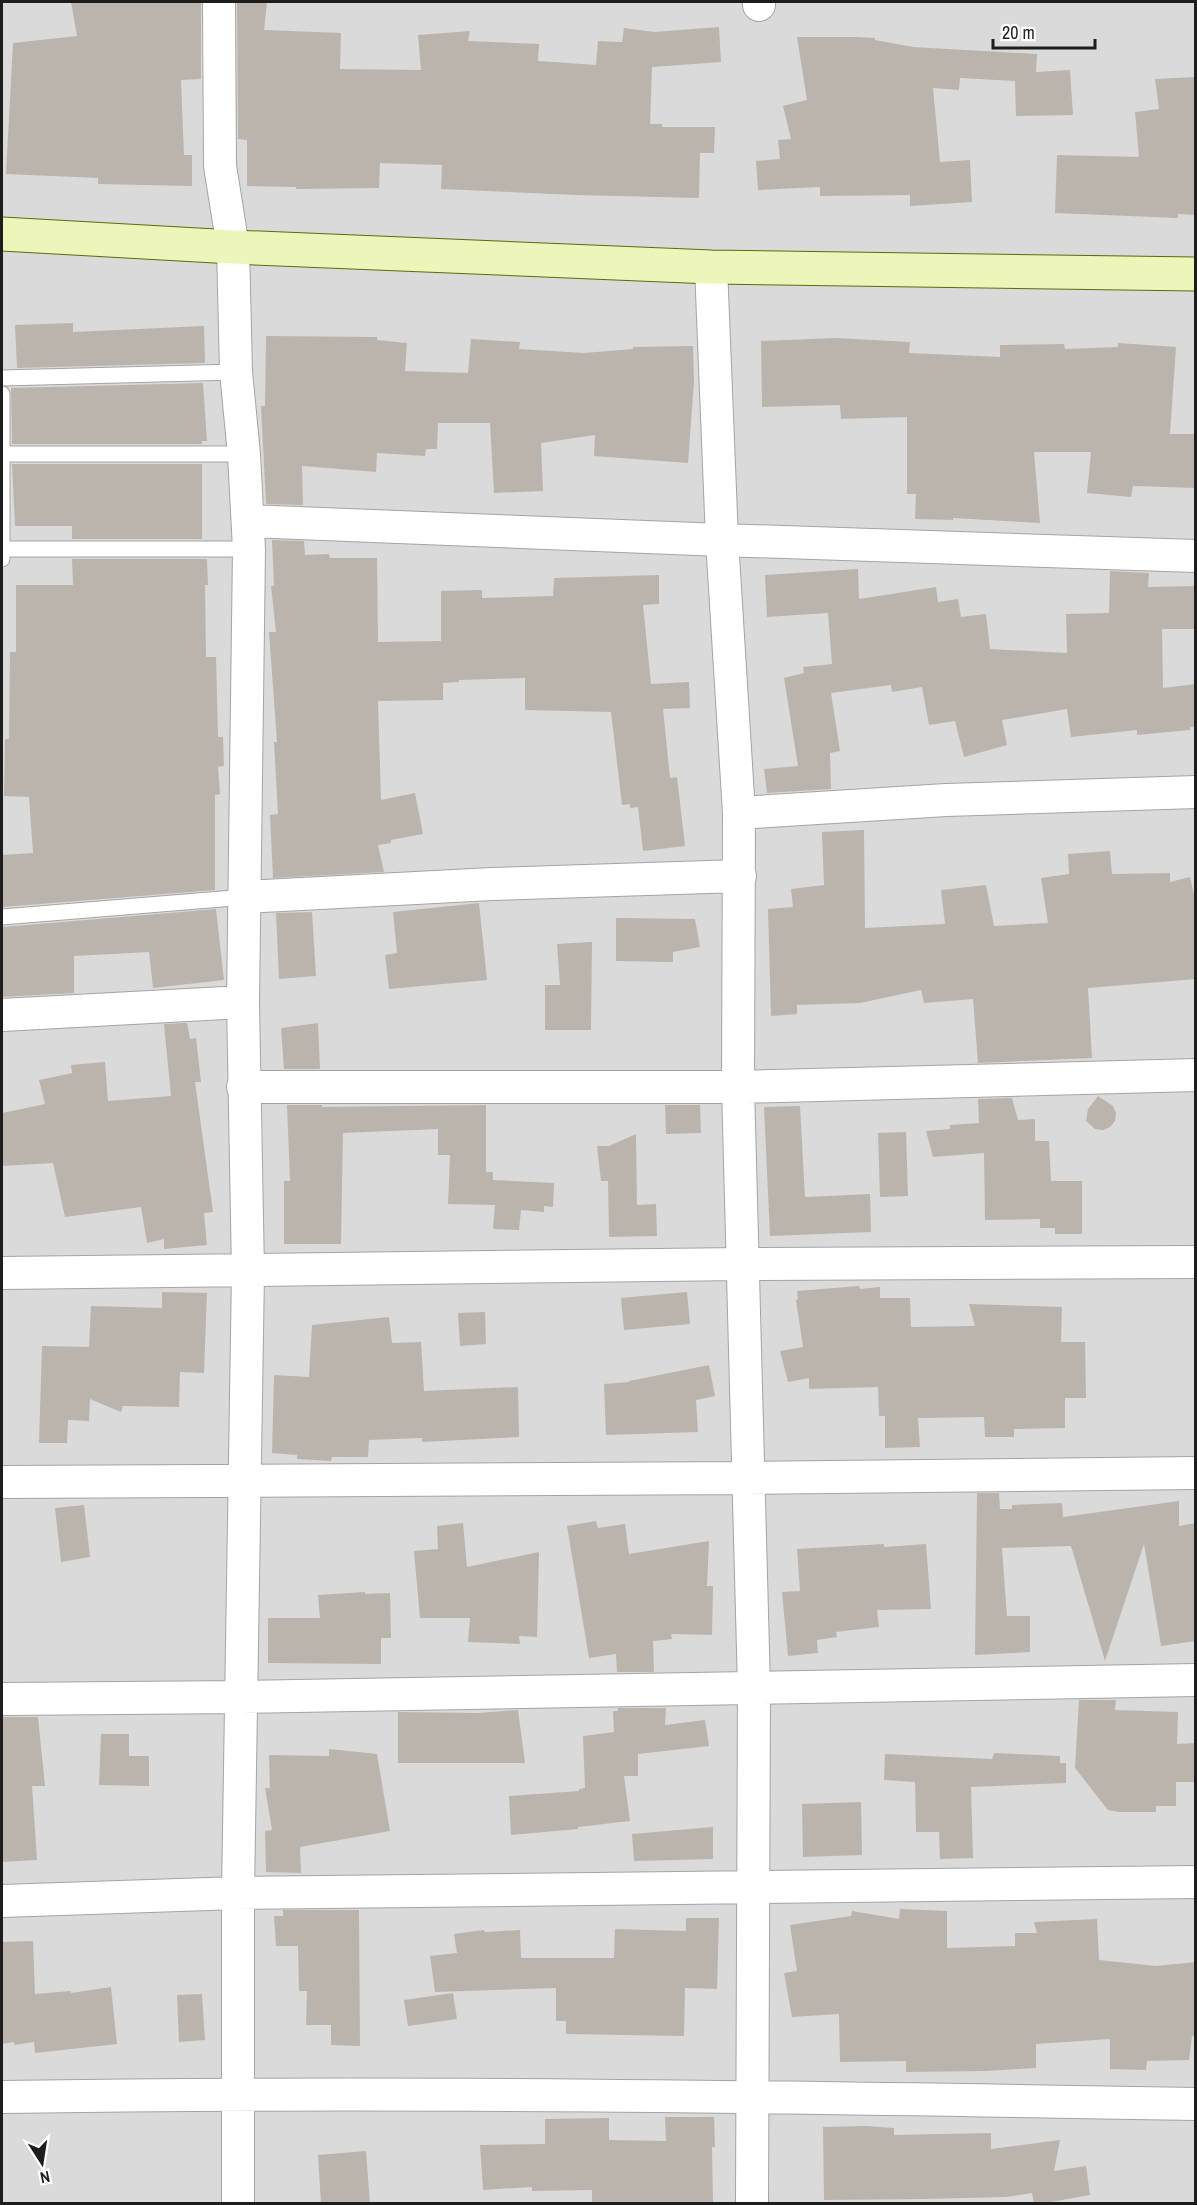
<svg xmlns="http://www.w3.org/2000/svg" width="1197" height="2205" font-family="'Archivo Narrow',sans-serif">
  <rect width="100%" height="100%" fill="#eeebe3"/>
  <path fill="#dbdada" d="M2 2H1195V2203H2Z"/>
  <path fill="#bab4ad" d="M71 2H201V79L181 80 184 155H192V186L98 184V178L6 174 13 43 77 36Z
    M237 2H267L264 30 341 33 340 69 421 70 418 35 470 31 468 41 539 44 538 61 596 65 598 41 622 42 624 28 654 32 719 27 721 62 652 67 650 124H662V127H715L714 153H700L699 198 576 195 441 189 442 165 380 163 379 188 296 189V187L247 186V140L238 139Z
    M797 37H857L875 38V40L913 47 1037 54 1036 72 1070 70 1073 115 1016 116 1015 81 960 78 959 90 933 88 940 162 970 160 972 202 910 206V195L820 196V187L758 190 756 161 780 159 778 140 791 139 783 106 807 100Z
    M1196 77V215L1178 214V218L1055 213 1057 155 1139 157 1135 112 1159 109 1155 79Z
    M73 323V332L204 326 205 363 17 368 15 325Z
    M266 336 377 337V340L407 343 405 371 468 373 471 339 520 342 519 349 584 353 633 349V347L693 346 694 382 688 463 594 456 595 435 541 443 543 491 494 493 490 423H438L437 449H426L425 456 377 453 376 472 302 466 303 505 266 504 261 406H265Z
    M836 338 910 342 909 353 1000 357V345L1064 344 1065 349 1118 347V343L1176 347 1170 434H1196V488L1133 486 1131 497 1087 493 1091 452H1034L1040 523 953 518V520L915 519 916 494H907V417L841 419 840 405 762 407 761 341Z
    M203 383 207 441H202V444H12L11 388Z
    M12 464H202V539H72V526H15Z
    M272 540 304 541 305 555 329 554 330 558H377L378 642 441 641V591L482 590V598L553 596 554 578 659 575V604L643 605 651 684 689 682 690 708 663 709 670 778 677 777 685 846 643 851 638 807 630 808V804L622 805 611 712 525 710V678L459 680V682L443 683V700L378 701 381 800 415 793 423 834 391 840V843L378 845 384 872 273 878 270 815 278 814 274 742H277L269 632H276L271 586H274Z
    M72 559H207L208 585H205L206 657H216L218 737H223L224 766 218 767 220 794 215 795V890L3 907 2 855 33 853 29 797 4 796 5 739H9L10 652H16V585H73Z
    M858 569 859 599 936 587 938 602 958 599 961 617 986 614 990 649 1067 653 1066 614 1109 613 1110 571 1149 573 1148 587 1196 586V629H1162L1163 688 1196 684V727H1190V730L1137 735V730L1071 737 1067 709 1002 720 1007 745 964 757 955 721 929 725 922 687 892 692 891 685 831 693 840 751 830 753 831 789 767 793 764 769 798 766 784 678 804 673 803 667 832 664 828 613 767 617 765 575Z
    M864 830 865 928 945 924 941 890 986 885 994 926 1048 923 1041 878 1069 874 1068 854 1110 851 1112 874 1170 873V882L1190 877 1196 903V979L1088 988 1092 1058 978 1063 973 999 924 1003 921 990 860 1003 797 1005V1014L771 1016 768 909 793 907 791 889 824 885 822 832Z
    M479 903 487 980 389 989 385 955 397 953 393 912Z
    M216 909 224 980 153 988 149 952 74 956V993L2 997 3 927Z
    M312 912 316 976 279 979 276 913Z
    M616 918 695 919 700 947 673 952V962L616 961Z
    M592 942 591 1030H545V985H560L557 944Z
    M187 1023 190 1039 196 1038 201 1082H195L213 1212 204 1213 207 1245 164 1249V1239L147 1243 141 1207 65 1217 53 1163 2 1166V1113L45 1104 39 1080 72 1073 71 1065 105 1062 108 1101 171 1096 164 1024Z
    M318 1023 320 1069H284L281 1028Z
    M1098 1096 1113 1106 1116 1113 1115 1121 1110 1127 1103 1130 1095 1129 1086 1121 1088 1109Z
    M1012 1098 1018 1120 1035 1119V1141H1049L1051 1181H1082V1234H1055V1228H1040V1219L985 1220 984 1153 933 1157 926 1131 950 1129V1125L979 1123 978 1099Z
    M287 1105H322V1107L486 1105V1172H493V1180L554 1183 553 1207 544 1206V1212L521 1210 519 1230 493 1229 495 1205 448 1204 450 1155H438V1129L343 1133 341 1244H284V1181H290Z
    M665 1105H700L701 1133 666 1134Z
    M800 1106 805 1197 870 1194 871 1232 770 1236 764 1107Z
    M906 1132 908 1196 880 1197 878 1133Z
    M636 1134 637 1205 656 1204 657 1236 609 1237 608 1181H601L597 1146H609Z
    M859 1286 860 1289 880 1287V1298H910L911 1327 975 1326 969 1304 1062 1307 1061 1342H1085L1086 1398H1065V1428L1014 1429V1437H985L984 1417 918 1418 920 1447 885 1448V1416H879L878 1387 809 1389V1378L788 1382 780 1351 803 1347 796 1300 798 1299 797 1291Z
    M162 1292 207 1293 204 1373 180 1372 179 1407 123 1406 121 1412 90 1399 89 1421 68 1420 67 1443H39L42 1346 89 1347 91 1306 162 1308Z
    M687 1292 690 1324 624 1330 621 1298Z
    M485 1312 486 1344 460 1346 458 1313Z
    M389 1317 392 1343 421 1342 424 1391 518 1387 519 1437 422 1442V1438L369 1440 368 1457H332L331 1461 297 1459V1455L272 1453 274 1375 309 1377 312 1325Z
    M709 1365 715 1396 696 1400 698 1432 606 1435 604 1384 629 1382V1381Z
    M977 1493H999L1000 1509H1012V1505L1062 1503 1063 1517 1179 1501V1526L1196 1523V1641L1161 1646 1144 1544 1105 1661 1071 1546 1002 1548 1007 1616H1030V1652L975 1655Z
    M84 1505 90 1557 61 1562 55 1508Z
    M596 1521 598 1528 625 1524 629 1554 709 1541 707 1586H713L712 1635 671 1634 672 1639 653 1641 654 1672H617L616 1654 589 1658 567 1526Z
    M463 1523 467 1567 539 1552 537 1637 519 1636 520 1644 468 1642 470 1618H420L414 1551 438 1549 437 1526Z
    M884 1544V1547L926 1544 931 1609 877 1610 879 1627 836 1632 837 1637 817 1640 818 1653 788 1656 782 1592 800 1591 797 1549Z
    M365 1592V1594L390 1593 391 1638H381V1664L268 1663V1618H320L318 1595Z
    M1079 1700H1116L1115 1710 1178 1712 1177 1744 1196 1743V1782H1176V1806H1156V1812H1119L1108 1810 1075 1768Z
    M618 1708H666L665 1725 705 1720 709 1746 638 1754V1776H624L630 1821 578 1827V1829L511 1835 509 1796 579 1791V1789L585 1788 583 1736 614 1732 613 1711H618Z
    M518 1710 525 1763H398V1712L479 1713Z
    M2 1717H38L45 1786H32L37 1860 2 1862Z
    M101 1734H129V1756H149V1786L99 1785Z
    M329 1749 377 1754 390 1831 300 1847 301 1873 266 1872 265 1831 272 1830 265 1788H270L269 1755 329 1756Z
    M994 1753 1060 1756V1763H1066V1783L971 1787 973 1858 940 1859 939 1832H916L915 1782 884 1780 885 1754 992 1759Z
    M861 1802 862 1855 803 1857 802 1804Z
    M713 1827V1859L634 1861 632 1834Z
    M900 1909 947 1911V1948L1015 1946V1933H1037L1034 1922 1097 1919 1099 1960 1156 1966 1196 1962V2036H1192L1189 2060 1147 2061 1146 2070 1110 2069V2039L1036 2044V2068L987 2071 906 2072V2061L840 2062 839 2014 792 2017 784 1973 797 1971 790 1925 851 1916 852 1911 899 1919Z
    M283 1910H359L360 2046 331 2045V2025H306L307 1991H299L298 1946H276L274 1916H283Z
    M686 1918H719L717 1989 685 1988 684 2036 566 2034V2021H556V1988L435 1992 430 1956 457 1953 454 1934 484 1930 485 1932 520 1930 521 1958H614L615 1929 686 1931Z
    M33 1941 35 1994 71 1991V1993L111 1987 117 2044 35 2053 34 2042 14 2045V2042L2 2044V1942Z
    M453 1993 457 2019 408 2026 404 2000Z
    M202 1994 205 2040 179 2042 177 1995Z
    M665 2117H714L715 2147H712L713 2204H592V2190L532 2191V2187L483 2190 480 2145 545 2144V2119L609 2118V2140L666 2141Z
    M865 2126 894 2128V2135L991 2133V2149L1060 2140 1054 2171 1086 2166 1090 2195 1039 2204H1034L1032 2193 1006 2197 924 2199 824 2200 823 2127Z
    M366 2151 370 2204H321L318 2155Z"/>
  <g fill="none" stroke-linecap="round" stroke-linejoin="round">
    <g stroke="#a4a4a4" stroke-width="17">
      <path id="lane" d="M2 378 236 372
        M2 394V559
        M3 454H244
        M2 549H249
        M2 917 246 897"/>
    </g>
    <g stroke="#a4a4a4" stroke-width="34">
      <path id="street" d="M219 2 220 166 233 247 236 372 244 454 249 549 243 1002 248 1272 238 1893V2204
        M759 5V2
        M711 267 722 540 739 813 738 1087 754 1688 752 2204
        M248 521 722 540 1196 556
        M739 813 946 800 1196 792
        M246 897 492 884 740 876
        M2 1015 243 1002
        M243 1087H738L1196 1075
        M2 1273 743 1264 1196 1262
        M2 1482 747 1478 1196 1473
        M2 1699 242 1697 1196 1680
        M2 1901 238 1893 1196 1882
        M2 2097C400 2091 798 2097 1196 2104"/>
    </g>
    <g stroke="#596d0b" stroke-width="35">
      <path id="secondary" d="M2 234 233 247 711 267 1196 274"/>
    </g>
    <use href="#lane" stroke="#fff" stroke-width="15"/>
    <use href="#street" stroke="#fff" stroke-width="32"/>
    <use href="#secondary" stroke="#edf5ba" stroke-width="33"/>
  </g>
  <rect width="1197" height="2205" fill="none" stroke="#1d1d1d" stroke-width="6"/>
  <g transform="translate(42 2163) rotate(168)" stroke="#ffffff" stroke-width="4.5" paint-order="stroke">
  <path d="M0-4.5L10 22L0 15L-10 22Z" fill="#1d1d1d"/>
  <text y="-9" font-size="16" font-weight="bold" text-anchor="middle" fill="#1d1d1d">N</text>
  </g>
  <path d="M993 39v9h102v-9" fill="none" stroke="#1d1d1d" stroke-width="3"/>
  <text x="1002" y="39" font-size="18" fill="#1d1d1d" stroke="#ffffff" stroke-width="4.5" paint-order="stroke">20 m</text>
</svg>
